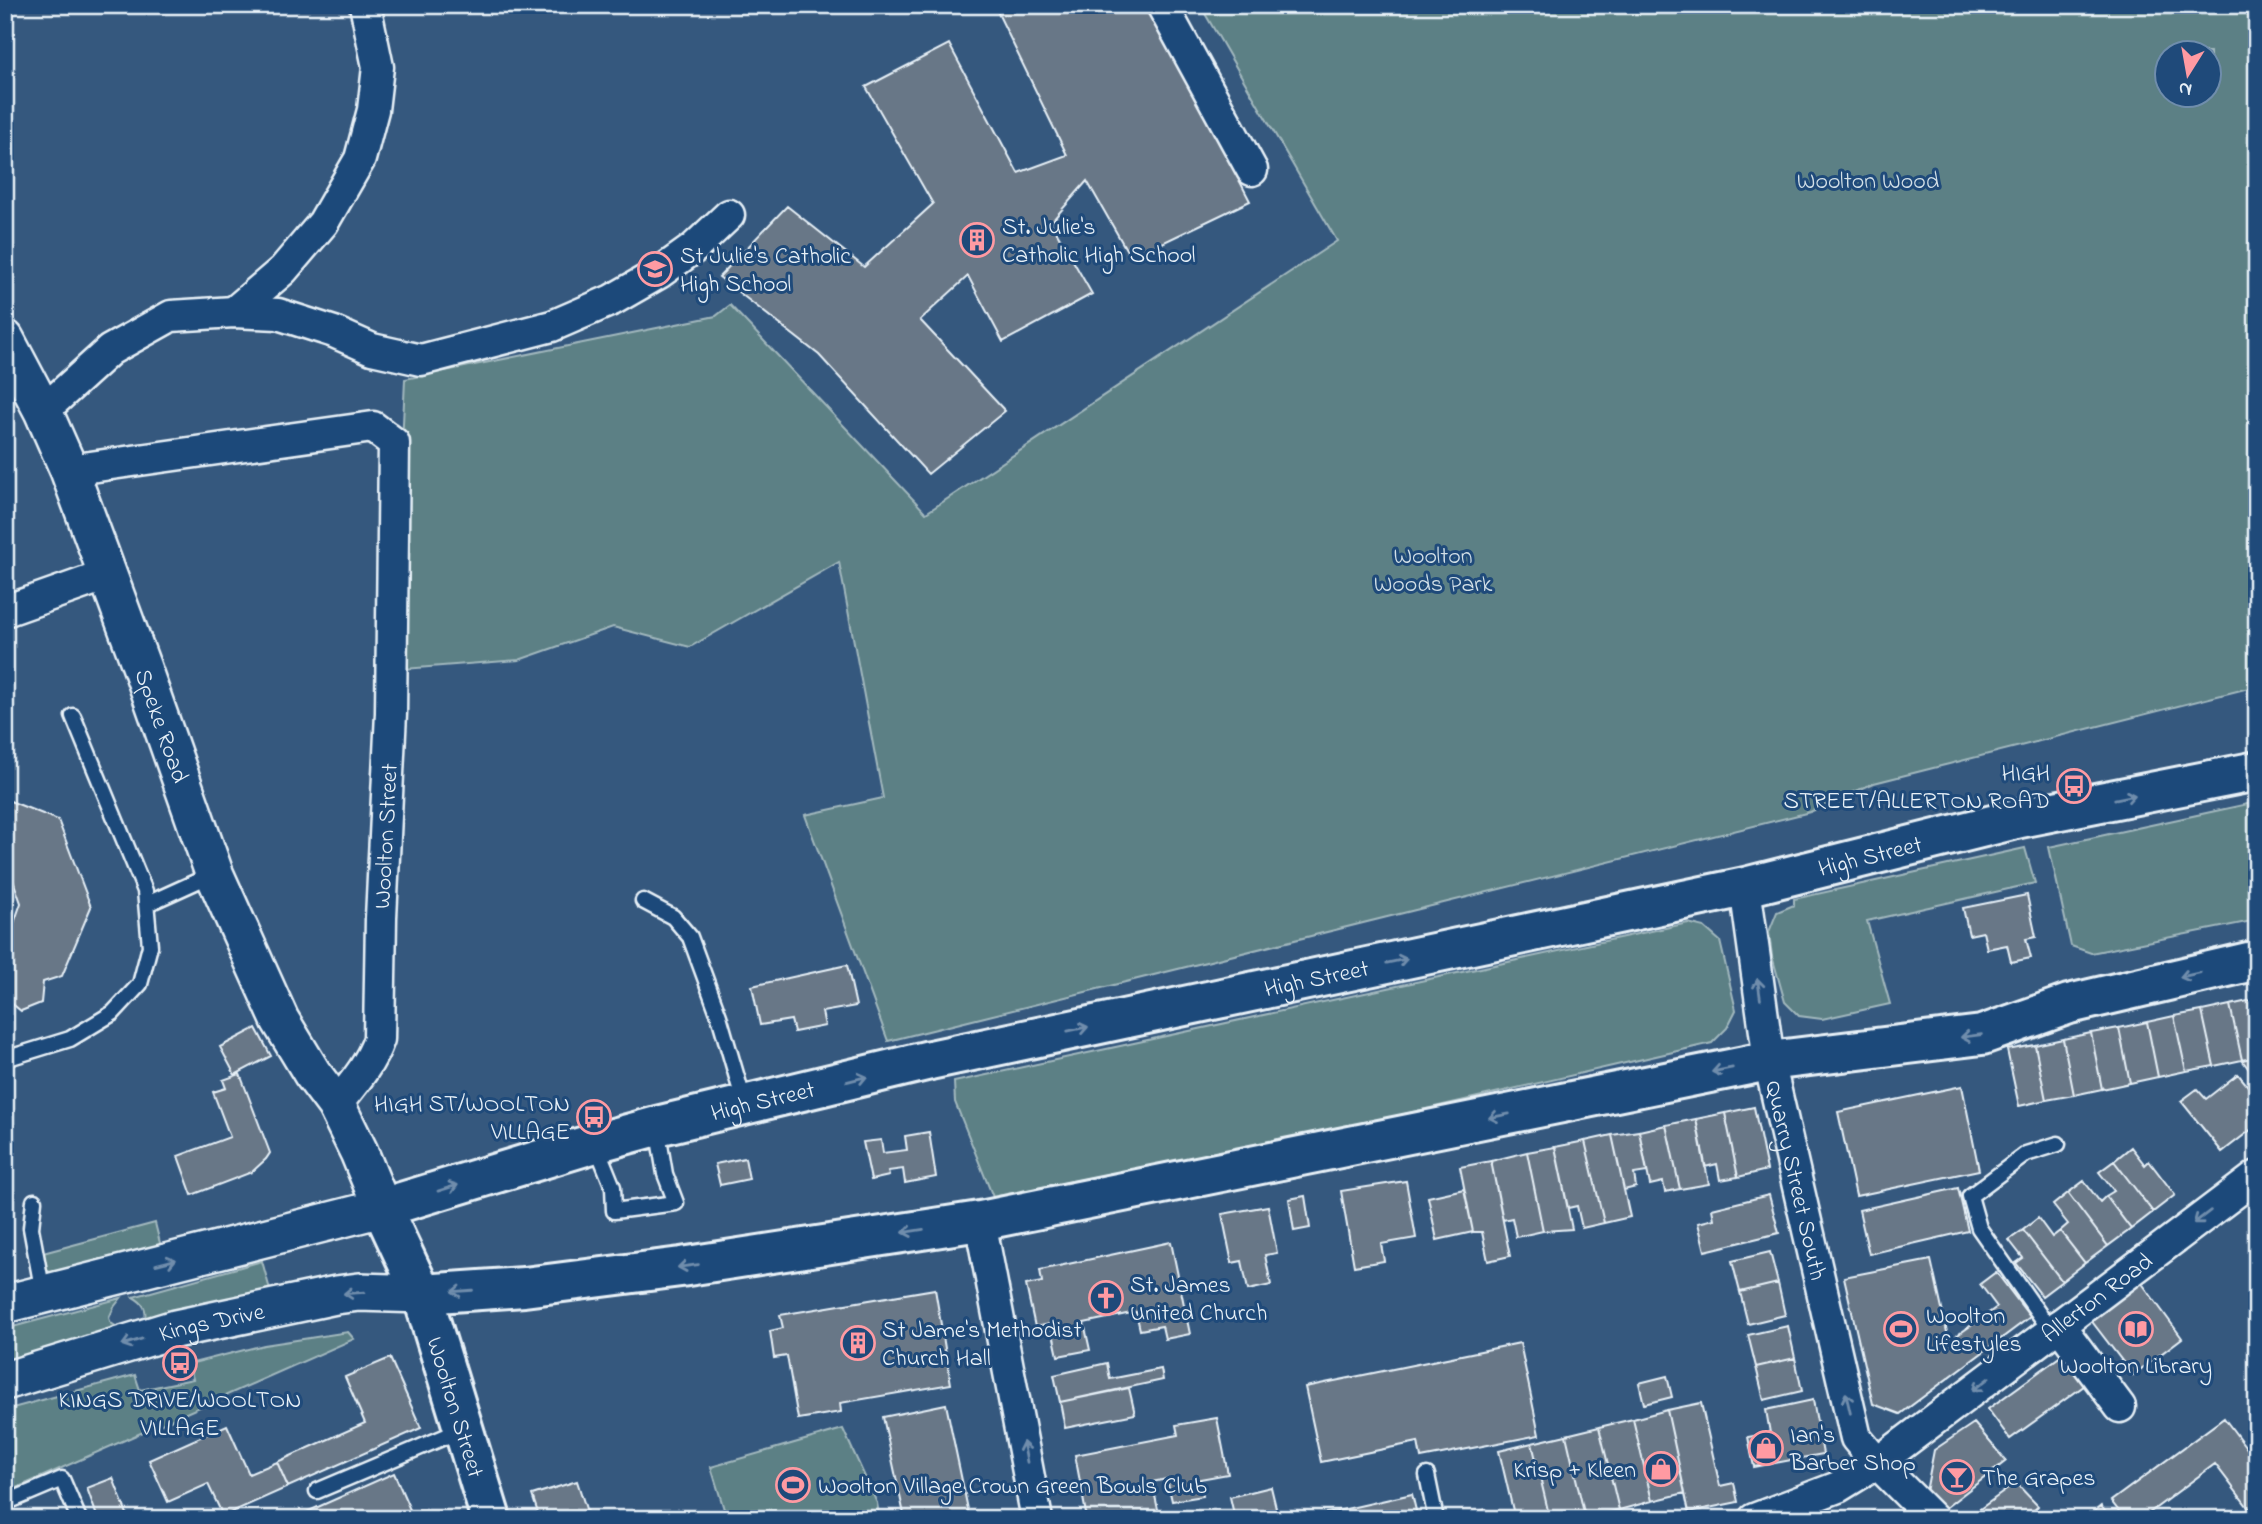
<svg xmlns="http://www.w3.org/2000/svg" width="2262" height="1524" font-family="'Indie Flower',sans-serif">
  <rect width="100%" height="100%" fill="#35587e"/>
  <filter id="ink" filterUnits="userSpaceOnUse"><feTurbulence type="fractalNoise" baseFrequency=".0143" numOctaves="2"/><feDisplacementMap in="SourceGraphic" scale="14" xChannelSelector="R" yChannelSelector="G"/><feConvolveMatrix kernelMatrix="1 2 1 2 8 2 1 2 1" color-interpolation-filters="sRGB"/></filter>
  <g filter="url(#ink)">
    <path fill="#5c8085" stroke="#a2b8be" stroke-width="2" fill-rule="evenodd" d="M1200 5H2257V686L1874 783 1810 812 888 1041 805 815 883 798 839 562 690 647 613 627 519 660 392 670 405 379 716 316 730 305 926 513 1337 241ZM2168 52H2210V94H2168Z
      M2257 802V920L2091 953 2071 946 2049 847Z
      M2025 848 2035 883 1867 921 1890 1004 1822 1019 1799 1016 1785 1002 1772 956 1769 932 1777 912 1794 905V899Z
      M1688 923 1704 927 1720 941 1736 1010 1727 1028 1712 1043 1374 1121 993 1197 955 1102 954 1082Z
      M155 1223 162 1251 56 1276 47 1270 43 1253Z
      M262 1261 272 1297 144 1323C148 1310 144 1303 133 1297Z
      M121 1298 114 1307 109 1318 111 1323 120 1329 5 1363V1329Z
      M348 1332 354 1339 5 1493V1410L135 1375 140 1390 193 1379 189 1364 264 1345Z
      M843 1429 877 1503 880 1519H727L711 1467Z"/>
    <path fill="#687787" stroke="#e8f1f8" stroke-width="2" d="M994 5H1149L1250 201 1131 258 1087 181 1051 222 1092 294 1003 342 968 276 920 320 1005 411 928 474 819 355 719 277 787 206 864 267 933 204 866 87 949 44 1018 173 1067 155Z
      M5 799 58 820 91 907 62 976 43 982 41 1003 21 1011 5 998V927L14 923 21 903 10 872 5 870Z
      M2027 895 2036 937 2026 939 2031 958 2011 962 2007 945 1987 949 1983 932 1969 935 1963 908Z
      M847 965 856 1006 822 1012 825 1026 794 1032 791 1020 760 1025 752 986Z
      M2257 999V1057L2242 1060 2230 1005Z
      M2230 1005 2242 1060 2214 1066 2202 1011Z
      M2202 1011 2214 1066 2186 1071 2174 1016Z
      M2174 1016 2186 1071 2158 1077 2147 1022Z
      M2147 1022 2158 1077 2130 1083 2119 1028Z
      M256 1028 271 1056 235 1075 220 1047Z
      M2119 1028 2130 1083 2102 1089 2091 1033Z
      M2091 1033 2102 1089 2074 1095 2063 1039Z
      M2063 1039 2074 1095 2046 1100 2035 1045Z
      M2035 1045 2046 1100 2019 1106 2007 1050Z
      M2257 1057V1080L2242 1060Z
      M240 1074 270 1153 266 1159 252 1172 192 1195 178 1156 230 1137 213 1092 226 1088 223 1080Z
      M2238 1074 2257 1097V1125L2222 1152 2181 1101 2197 1089 2206 1099Z
      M1962 1086 1979 1170 1856 1196 1838 1112Z
      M1754 1107 1767 1170 1738 1177 1725 1113Z
      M1725 1113 1738 1177 1720 1180 1717 1164 1705 1167 1696 1119Z
      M1696 1119 1709 1184 1680 1189 1666 1125Z
      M1666 1125 1680 1189 1665 1192 1663 1182 1650 1185 1639 1131Z
      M1639 1131 1647 1172 1634 1174 1636 1187 1624 1190 1612 1135Z
      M929 1132 936 1177 905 1183 903 1169 888 1171 889 1176 871 1180 863 1142 881 1140 883 1153 907 1150 905 1136Z
      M1612 1135 1630 1217 1604 1223 1585 1141Z
      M1585 1141 1604 1223 1582 1228 1577 1206 1568 1208 1555 1147Z
      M1555 1147 1572 1229 1543 1231 1527 1152Z
      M2131 1147 2145 1165 2149 1161 2175 1195 2153 1212 2114 1161Z
      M1527 1152 1543 1231 1516 1237 1512 1218 1503 1220 1491 1161Z
      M745 1158 749 1179 720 1185 715 1164Z
      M1491 1161 1510 1256 1488 1261 1482 1232H1473L1460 1167Z
      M2114 1161 2153 1212 2131 1229 2106 1196 2114 1191 2099 1172Z
      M1406 1181 1416 1238 1381 1244 1384 1261 1354 1266 1341 1191Z
      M2084 1181 2100 1202 2106 1196 2131 1229 2108 1246 2068 1193Z
      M1958 1188 1968 1231 1869 1254 1859 1210Z
      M1464 1189 1473 1232 1437 1240 1428 1197Z
      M2068 1193 2108 1246 2085 1263 2060 1231 2068 1224 2053 1205Z
      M1769 1195 1779 1233 1705 1251 1698 1223 1714 1219 1712 1209Z
      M1305 1196 1310 1228 1294 1231 1289 1199Z
      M1268 1206 1277 1253 1265 1255 1271 1285 1248 1290 1242 1261 1232 1263 1222 1214Z
      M2038 1218 2052 1237 2060 1231 2085 1263 2062 1281 2023 1230Z
      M2023 1230 2062 1281 2042 1296 2016 1263 2023 1258 2009 1240Z
      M1171 1242 1190 1334 1165 1339 1162 1326 1140 1330 1136 1312 1084 1323 1090 1350 1058 1356 1051 1324 1035 1327 1026 1285 1042 1282 1040 1270Z
      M1770 1252 1778 1283 1740 1292 1732 1261Z
      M1931 1260 1949 1341 1997 1307 1980 1284 1996 1272 2030 1317 1900 1414 1873 1404 1844 1277Z
      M2141 1282 2182 1338 2133 1375 2090 1319Z
      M1778 1283 1785 1315 1748 1324 1740 1292Z
      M935 1289 951 1384 840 1403 841 1412 798 1419 787 1356 774 1358 770 1331 783 1328 780 1315Z
      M1788 1326 1795 1358 1756 1367 1748 1335Z
      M1520 1343 1539 1435 1421 1458 1418 1442 1321 1462 1305 1387Z
      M2065 1353 2088 1383 2010 1439 1988 1409Z
      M390 1358 421 1428 288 1487 277 1462 365 1423 345 1377Z
      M1795 1358 1802 1391 1764 1400 1756 1367Z
      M1107 1363 1110 1379 1161 1369 1163 1380 1060 1402 1054 1375Z
      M1667 1376 1672 1397 1644 1404 1639 1383Z
      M1129 1388 1135 1414 1065 1428 1060 1402Z
      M1813 1400 1823 1454 1754 1467 1748 1437 1770 1433 1766 1410Z
      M1701 1403 1720 1486 1734 1483 1738 1502 1689 1512 1667 1410Z
      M946 1404 970 1519H905L883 1417Z
      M1667 1410 1685 1493 1652 1501 1633 1419Z
      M1217 1418 1228 1474 1200 1479 1203 1496 1172 1501 1167 1479 1152 1482 1159 1514 1136 1519H1087L1075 1455 1178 1435 1176 1425Z
      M2224 1418 2257 1462V1519L2215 1464 2141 1519H2125L2111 1501Z
      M1633 1419 1652 1501 1619 1510 1599 1427Z
      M1974 1423 2006 1461 1944 1509 1926 1492 1934 1450Z
      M227 1425 249 1474 277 1462 288 1487 223 1516 208 1484 168 1502 149 1460Z
      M1599 1427 1619 1510 1585 1517 1566 1435Z
      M1566 1435 1585 1517 1550 1519 1532 1443Z
      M1532 1443 1550 1519H1515L1499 1451Z
      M394 1473 414 1519H291Z
      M113 1478 129 1519H98L87 1488Z
      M577 1481 589 1518 602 1515 603 1519H540L532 1495Z
      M2016 1483 2038 1506 2027 1519H1966Z
      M1271 1487 1278 1516 1264 1519H1235L1230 1497Z
      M1412 1494 1418 1519H1338L1337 1511Z
      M2101 1506 2111 1519H2085Z
      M1486 1509 1490 1519H1460Z
      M1337 1511 1338 1519H1313V1515Z
      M1873 1511 1881 1519H1848Z"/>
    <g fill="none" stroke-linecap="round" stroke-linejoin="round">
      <g stroke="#e8f1f8" stroke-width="19">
        <path id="service" d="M643 901 673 917 690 937 719 1016 745 1105
          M147 904 213 874
          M5 1059 70 1039 113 1013 140 984 150 946 145 891 73 716
          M596 1145 613 1187 614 1211 676 1203 665 1174 657 1127
          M34 1201 31 1228 43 1293
          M2051 1331 1979 1228 1970 1196 2026 1154 2058 1144
          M1427 1475 1436 1519
          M317 1491 461 1430
          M5 1503 62 1479 79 1519"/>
      </g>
      <g stroke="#e8f1f8" stroke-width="35">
        <g id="minor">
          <path d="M1162 5 1252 170"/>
          <path d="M234 312 283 270 323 223 360 159 373 110 378 67 365 5"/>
          <path d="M43 411 110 350 171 316 234 312 278 314 334 332 372 349 421 360 552 326 612 300 659 273 694 248 729 215"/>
          <path d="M69 470 373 427 394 443 391 713 381 918 379 1039C370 1065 353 1084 336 1105"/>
          <path d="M5 611 107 575"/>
          <path id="s1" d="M1745 887 1769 1061 1856 1438 1877 1463 1933 1519"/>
          <path d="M980 1221 1037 1519"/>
          <path d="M2059 1325 2120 1407"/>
          <path id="s2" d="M1754 1519 1838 1487 1877 1463 2257 1176"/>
        </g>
      </g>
      <g stroke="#e8f1f8" stroke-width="42">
        <g id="tertiary">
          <path id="s3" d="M5 339 43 411 69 470 142 668 214 873 280 1020 312 1073 336 1105 359 1152 382 1208 5 1304"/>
          <path id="s4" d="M5 1381 175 1329 336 1295 359 1292 422 1294"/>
        </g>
      </g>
      <g stroke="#e8f1f8" stroke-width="44">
        <g id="secondary">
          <path d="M422 1294 524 1287 681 1267 980 1221 1769 1061 1982 1035 2069 1004 2257 960"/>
          <path id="s5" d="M491 1519 422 1294 382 1208 595 1143 657 1126 930 1060 1745 887 2020 818 2257 771"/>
        </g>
      </g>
      <use href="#service" stroke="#1f4a7a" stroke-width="14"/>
      <use href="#minor" stroke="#1f4a7a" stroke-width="30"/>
      <use href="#tertiary" stroke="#1f4a7a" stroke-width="37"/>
      <use href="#secondary" stroke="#1f4a7a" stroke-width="38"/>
    </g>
    <defs><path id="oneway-shaft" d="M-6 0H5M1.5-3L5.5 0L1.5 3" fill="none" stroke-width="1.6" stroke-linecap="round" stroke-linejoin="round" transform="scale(1.75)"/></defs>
    <g stroke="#6f8dac">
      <use href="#oneway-shaft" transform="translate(2125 797) rotate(-11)"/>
      <use href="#oneway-shaft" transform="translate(1397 961) rotate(-12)"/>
      <use href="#oneway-shaft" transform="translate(2190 975) rotate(167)"/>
      <use href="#oneway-shaft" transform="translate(1759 989) rotate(-98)"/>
      <use href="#oneway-shaft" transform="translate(1078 1029) rotate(-12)"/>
      <use href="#oneway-shaft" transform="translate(1971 1036) rotate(172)"/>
      <use href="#oneway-shaft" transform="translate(1722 1070) rotate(169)"/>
      <use href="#oneway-shaft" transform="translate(857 1079) rotate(-14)"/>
      <use href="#oneway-shaft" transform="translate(1499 1116) rotate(169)"/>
      <use href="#oneway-shaft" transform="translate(448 1188) rotate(-17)"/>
      <use href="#oneway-shaft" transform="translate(2202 1217) rotate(143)"/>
      <use href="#oneway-shaft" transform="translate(913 1231) rotate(171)"/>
      <use href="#oneway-shaft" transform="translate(166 1262) rotate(-14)"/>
      <use href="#oneway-shaft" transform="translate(688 1266) rotate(172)"/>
      <use href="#oneway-shaft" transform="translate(462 1291) rotate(176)"/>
      <use href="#oneway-shaft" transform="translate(354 1293) rotate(176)"/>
      <use href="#oneway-shaft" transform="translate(132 1342) rotate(163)"/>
      <use href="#oneway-shaft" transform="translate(1981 1384) rotate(143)"/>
      <use href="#oneway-shaft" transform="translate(1848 1403) rotate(-103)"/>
      <use href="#oneway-shaft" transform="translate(1025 1452) rotate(-101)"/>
    </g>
  </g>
  <defs>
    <g id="building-ring" transform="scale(1.75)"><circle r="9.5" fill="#1f4a7a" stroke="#ff9aa2" stroke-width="1.5"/><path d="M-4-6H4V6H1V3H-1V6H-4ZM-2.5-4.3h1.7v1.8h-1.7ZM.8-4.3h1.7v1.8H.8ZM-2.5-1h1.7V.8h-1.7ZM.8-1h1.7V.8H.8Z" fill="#ff9aa2"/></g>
    <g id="school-ring" transform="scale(1.75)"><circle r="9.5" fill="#1f4a7a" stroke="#ff9aa2" stroke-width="1.5"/><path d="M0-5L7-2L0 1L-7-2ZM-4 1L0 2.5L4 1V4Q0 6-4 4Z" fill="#ff9aa2"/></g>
    <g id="bus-ring" transform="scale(1.75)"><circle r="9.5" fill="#1f4a7a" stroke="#ff9aa2" stroke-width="1.5"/><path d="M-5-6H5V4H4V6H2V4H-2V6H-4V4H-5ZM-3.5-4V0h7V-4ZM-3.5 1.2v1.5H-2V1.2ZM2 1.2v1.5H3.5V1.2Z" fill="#ff9aa2"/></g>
    <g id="church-ring" transform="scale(1.75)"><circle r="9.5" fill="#1f4a7a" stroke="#ff9aa2" stroke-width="1.5"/><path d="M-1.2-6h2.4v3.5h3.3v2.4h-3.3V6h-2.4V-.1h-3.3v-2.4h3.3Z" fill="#ff9aa2"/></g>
    <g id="stadium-ring" transform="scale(1.75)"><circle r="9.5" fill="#1f4a7a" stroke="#ff9aa2" stroke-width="1.5"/><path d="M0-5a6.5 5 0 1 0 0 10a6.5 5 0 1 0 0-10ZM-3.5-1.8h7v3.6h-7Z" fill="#ff9aa2"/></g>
    <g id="library-ring" transform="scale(1.75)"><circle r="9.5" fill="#1f4a7a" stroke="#ff9aa2" stroke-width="1.5"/><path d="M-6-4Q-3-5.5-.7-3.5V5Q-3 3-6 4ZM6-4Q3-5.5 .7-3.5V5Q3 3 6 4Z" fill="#ff9aa2"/></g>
    <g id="shop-ring" transform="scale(1.75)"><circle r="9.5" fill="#1f4a7a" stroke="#ff9aa2" stroke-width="1.5"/><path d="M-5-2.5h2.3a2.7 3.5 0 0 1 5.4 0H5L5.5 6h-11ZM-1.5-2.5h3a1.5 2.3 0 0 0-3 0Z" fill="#ff9aa2"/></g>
    <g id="bar-ring" transform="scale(1.75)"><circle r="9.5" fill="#1f4a7a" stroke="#ff9aa2" stroke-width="1.5"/><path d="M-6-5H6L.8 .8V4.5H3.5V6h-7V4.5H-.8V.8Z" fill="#ff9aa2"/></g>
  </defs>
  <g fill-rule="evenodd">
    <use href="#building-ring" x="977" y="240"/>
    <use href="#school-ring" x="655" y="269"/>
    <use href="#bus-ring" x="2074" y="786"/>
    <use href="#bus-ring" x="594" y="1117"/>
    <use href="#church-ring" x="1106" y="1298"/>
    <use href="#stadium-ring" x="1901" y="1329"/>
    <use href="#library-ring" x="2136" y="1329"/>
    <use href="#building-ring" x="858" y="1343"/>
    <use href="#bus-ring" x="180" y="1363"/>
    <use href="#shop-ring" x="1766" y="1448"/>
    <use href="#shop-ring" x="1661" y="1469"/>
    <use href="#bar-ring" x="1957" y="1477"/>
    <use href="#stadium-ring" x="793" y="1485"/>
  </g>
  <g text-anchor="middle" stroke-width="6" stroke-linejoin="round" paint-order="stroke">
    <g font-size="24" fill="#d3e0e7" stroke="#1f4a7a">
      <text x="1868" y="188">Woolton Wood</text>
      <text x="1433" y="563">Woolton<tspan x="1433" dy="28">Woods Park</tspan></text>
    </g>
    <g font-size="24" fill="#e8f1f8" stroke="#1f4a7a" text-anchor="start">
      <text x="1002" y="234">St. Julie's<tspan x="1002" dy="28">Catholic High School</tspan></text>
      <text x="680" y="263">St Julie's Catholic<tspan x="680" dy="28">High School</tspan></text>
      <text x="2050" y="780" text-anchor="end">HIGH<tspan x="2050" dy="28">STREET/ALLERTON ROAD</tspan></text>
      <text x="570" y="1111" text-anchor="end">HIGH ST/WOOLTON<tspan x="570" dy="28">VILLAGE</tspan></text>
      <text x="1130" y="1292">St. James<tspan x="1130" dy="28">United Church</tspan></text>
      <text x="1926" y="1323">Woolton<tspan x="1926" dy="28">Lifestyles</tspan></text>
      <text x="882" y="1337">St Jame's Methodist<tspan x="882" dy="28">Church Hall</tspan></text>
      <text x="2136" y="1373" text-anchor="middle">Woolton Library</text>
      <text x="180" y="1407" text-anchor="middle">KINGS DRIVE/WOOLTON<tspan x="180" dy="28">VILLAGE</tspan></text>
      <text x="1790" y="1442">Ian's<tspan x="1790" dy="28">Barber Shop</tspan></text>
      <text x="1636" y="1477" text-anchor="end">Krisp + Kleen</text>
      <text x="1982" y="1485">The Grapes</text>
      <text x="818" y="1493">Woolton Village Crown Green Bowls Club</text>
    </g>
    <g font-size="24" fill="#e8f1f8" stroke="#1f4a7a">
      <text dy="8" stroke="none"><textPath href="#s3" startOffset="418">Speke Road</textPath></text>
      <text transform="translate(385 836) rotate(-87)" y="8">Woolton Street</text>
      <text dy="8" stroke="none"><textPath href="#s5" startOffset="1860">High Street</textPath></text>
      <text dy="8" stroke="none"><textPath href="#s5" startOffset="1293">High Street</textPath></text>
      <text dy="8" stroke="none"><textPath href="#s5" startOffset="726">High Street</textPath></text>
      <text dy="8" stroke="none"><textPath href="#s1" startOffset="298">Quarry Street South</textPath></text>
      <text dy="8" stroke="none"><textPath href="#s2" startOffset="411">Allerton Road</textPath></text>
      <text dy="8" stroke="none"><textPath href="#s4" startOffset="215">Kings Drive</textPath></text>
      <text transform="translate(456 1407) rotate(73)" y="8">Woolton Street</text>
    </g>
  </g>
  <rect width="2262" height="1524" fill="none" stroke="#1f4a7a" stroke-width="28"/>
  <rect x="14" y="14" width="2234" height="1496" fill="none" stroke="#e8f1f8" stroke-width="2.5" filter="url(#ink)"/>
  <g transform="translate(2188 74) rotate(191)"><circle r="33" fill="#1f4a7a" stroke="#6f8dac" stroke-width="2"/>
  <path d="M0-5L12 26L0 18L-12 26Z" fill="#ff9aa2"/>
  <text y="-10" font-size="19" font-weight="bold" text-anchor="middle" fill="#e8f1f8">N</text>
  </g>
</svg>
